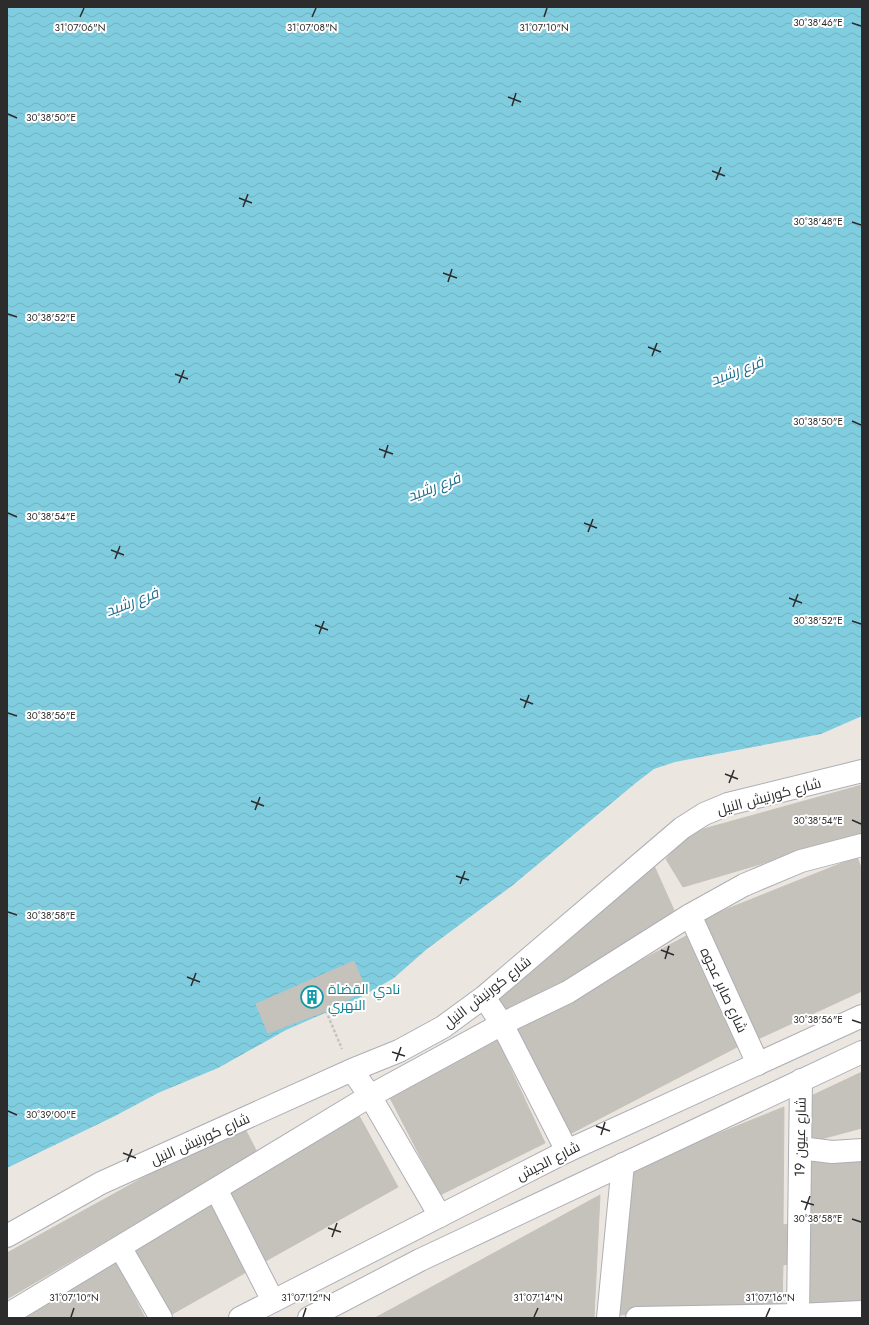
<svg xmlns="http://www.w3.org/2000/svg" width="869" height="1325" font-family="Jost,Cairo,sans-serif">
  <defs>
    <pattern id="water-waves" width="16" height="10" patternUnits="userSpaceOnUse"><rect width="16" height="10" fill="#81cde0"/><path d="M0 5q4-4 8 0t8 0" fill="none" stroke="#70b0c0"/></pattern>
  </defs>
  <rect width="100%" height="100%" fill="#ece6e0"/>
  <path fill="url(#water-waves)" d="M7 7H862V716L821 734 675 762 654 769 637 782 513 885 427 949 394 978 359 998 286 1030 218 1068 158 1093 115 1116 7 1168Z"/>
  <path fill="#c5c1bb" stroke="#c7c2ba" d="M862 785V834L683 887 666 859 689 833Z
    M857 857 862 870V991L758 1039 702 919Z
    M652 861 677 917 506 1015 495 995Z
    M686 936 737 1047 566 1136 513 1030Z
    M354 961 366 990 326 1011 268 1033 256 1004Z
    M495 1035 545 1143 440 1195 389 1096Z
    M862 1072V1128L810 1142 809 1097Z
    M784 1107 783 1225 796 1223 795 1263 783 1265 782 1309 615 1315 628 1170Z
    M357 1112 398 1187 262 1263 228 1191Z
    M242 1123 257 1152 7 1299V1253Z
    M862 1155V1303L806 1308 812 1157Z
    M600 1195 594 1318H375Z
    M213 1200 250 1270 167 1317 130 1250Z
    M116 1261 145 1318H17Z"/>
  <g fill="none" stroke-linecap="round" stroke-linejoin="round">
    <g stroke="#adafb6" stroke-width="24">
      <path id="minor" d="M690 915 758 1064
        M484 997 502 1024 567 1151
        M352 1070 370 1096 440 1216
        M800 1148 832 1152 862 1150
        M216 1189 273 1301
        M7 1236 101 1183 352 1070 399 1051 443 1027 484 997 682 828 704 814 728 804 862 771
        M120 1247 161 1318
        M7 1315 370 1096 502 1024 568 992 690 915 744 885 801 861 862 845
        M798 1315 801 1080
        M608 1318 623 1164
        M637 1318 798 1315 862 1312"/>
    </g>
    <g stroke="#adafb6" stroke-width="24">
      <path id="secondary" d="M240 1318 567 1151 862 1016
        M309 1318 420 1260 862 1052"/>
    </g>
    <path stroke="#c4c4c4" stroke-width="2.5" stroke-dasharray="3 2" stroke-linecap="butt" d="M326 1011 342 1049"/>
    <use href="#minor" stroke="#fff" stroke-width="22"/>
    <use href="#secondary" stroke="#fff" stroke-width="22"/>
  </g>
  <path fill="none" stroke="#2c2c2c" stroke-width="1.5" d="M80 17 84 8M312 17 316 8M544 17 547 8M852 23 861 26M508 97 521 102M512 106 516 93M8 114 17 118M712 171 725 176M716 180 721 167M239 198 252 203M243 207 248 194M852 222 861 225M443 273 457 278M448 282 452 269M8 314 17 317M648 347 661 352M652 356 657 343M175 374 188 379M179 383 184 370M852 421 861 425M379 449 393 454M384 458 388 445M8 513 17 517M584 523 597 528M588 532 593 519M111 550 124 555M115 559 120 546M789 598 802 603M793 607 798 594M852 621 861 624M315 625 328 630M319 634 324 621M520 699 533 704M524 708 529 695M8 713 17 716M725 774 738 779M729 783 734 770M251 801 264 806M255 810 260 797M852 820 861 824M456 876 469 880M460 884 465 871M8 912 17 915M661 950 674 955M665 959 669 946M187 977 200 982M191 986 196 973M852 1020 861 1023M392 1052 405 1056M396 1061 401 1047M8 1111 17 1115M596 1126 610 1131M601 1135 605 1122M123 1153 136 1158M127 1162 132 1149M801 1201 814 1205M805 1210 810 1196M852 1219 861 1222M328 1228 341 1232M332 1237 337 1223M71 1317 74 1308M303 1317 306 1308M534 1317 538 1308M766 1317 770 1308"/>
  <defs>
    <g id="building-ring" transform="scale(1.15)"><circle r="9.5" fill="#fff" stroke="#0f9aa8" stroke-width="1.5"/><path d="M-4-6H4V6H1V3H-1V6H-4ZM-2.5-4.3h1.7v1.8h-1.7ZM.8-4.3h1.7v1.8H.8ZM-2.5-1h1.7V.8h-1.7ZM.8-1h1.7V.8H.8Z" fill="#0f9aa8"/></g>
  </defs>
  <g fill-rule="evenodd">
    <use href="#building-ring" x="312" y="997"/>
  </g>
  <g text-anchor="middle" stroke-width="4" stroke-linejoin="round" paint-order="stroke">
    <g font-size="14" fill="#2c2c2c" stroke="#fff">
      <text transform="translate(769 796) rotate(-15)" y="5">شارع كورنيش النيل</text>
      <text transform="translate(724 990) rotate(65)" y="5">شارع صابر عجوه</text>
      <text transform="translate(487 992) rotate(-38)" y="5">شارع كورنيش النيل</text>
      <text transform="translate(800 1137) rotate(-89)" y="5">شارع عيون 19</text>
      <text transform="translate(200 1139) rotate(-24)" y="5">شارع كورنيش النيل</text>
      <text transform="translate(548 1161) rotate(-27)" y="5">شارع الجيش</text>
    </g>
    <g font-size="14" fill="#0d838f" stroke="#fff" text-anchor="start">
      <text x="328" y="994">نادي القضاة<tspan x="328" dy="16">النهري</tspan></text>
    </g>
    <g font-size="15" font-style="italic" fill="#1f6e8d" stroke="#fff">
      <text transform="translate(737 371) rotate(-21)" y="5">فرع رشيد</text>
      <text transform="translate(434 487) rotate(-21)" y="5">فرع رشيد</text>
      <text transform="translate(132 602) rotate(-21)" y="5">فرع رشيد</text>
    </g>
  </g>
  <g font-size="10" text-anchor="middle" fill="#2c2c2c" stroke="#fff" stroke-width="4" stroke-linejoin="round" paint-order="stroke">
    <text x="818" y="26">30°38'46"E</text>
    <text x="312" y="31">31°07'08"N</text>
    <text x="80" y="31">31°07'06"N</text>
    <text x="544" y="31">31°07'10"N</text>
    <text x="51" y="121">30°38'50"E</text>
    <text x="818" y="225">30°38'48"E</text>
    <text x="51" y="321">30°38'52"E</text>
    <text x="818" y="425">30°38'50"E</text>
    <text x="51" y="520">30°38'54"E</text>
    <text x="818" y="624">30°38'52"E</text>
    <text x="51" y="719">30°38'56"E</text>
    <text x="818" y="824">30°38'54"E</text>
    <text x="51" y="919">30°38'58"E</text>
    <text x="818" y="1023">30°38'56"E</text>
    <text x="51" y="1118">30°39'00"E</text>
    <text x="818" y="1222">30°38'58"E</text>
    <text x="74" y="1301">31°07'10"N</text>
    <text x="306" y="1301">31°07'12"N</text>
    <text x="538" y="1301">31°07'14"N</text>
    <text x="770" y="1301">31°07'16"N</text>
  </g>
  <rect width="869" height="1325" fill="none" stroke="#2c2c2c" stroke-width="16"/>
</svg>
